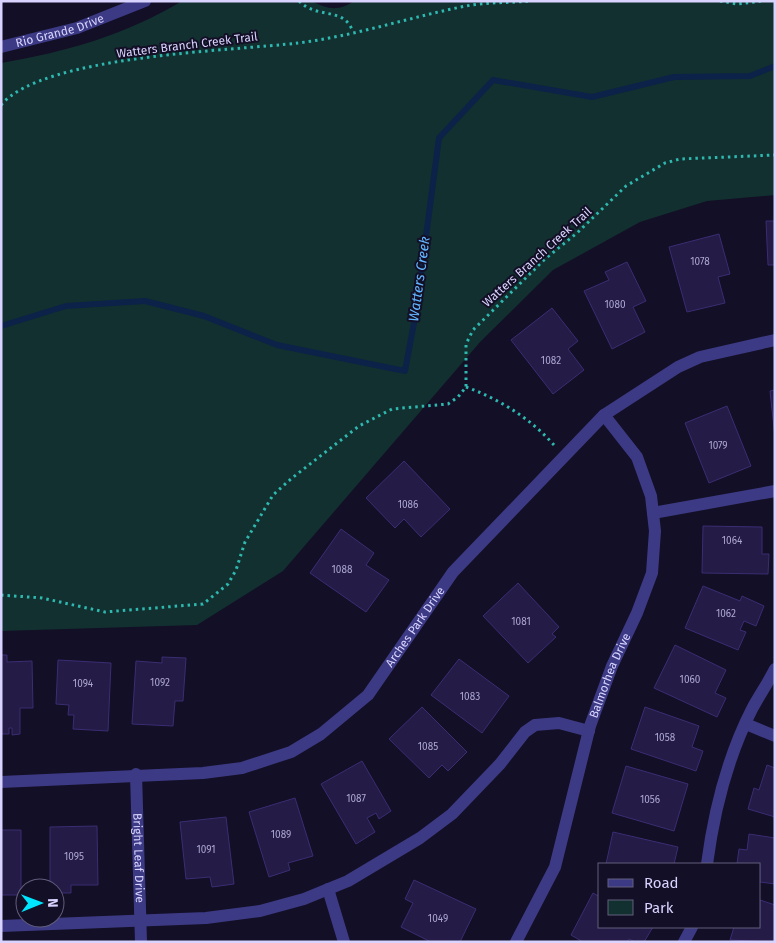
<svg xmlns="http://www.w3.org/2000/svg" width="776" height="943" font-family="'Fira Sans',sans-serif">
  <rect width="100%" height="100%" fill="#130f26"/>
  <path fill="#12302f" d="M182 1H312C328 10 339 11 354 1H775V195L707 201 640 222 553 270 481 341 283 571 197 625 1 631V63C66 52 125 35 182 1Z"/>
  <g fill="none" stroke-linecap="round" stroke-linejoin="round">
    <path stroke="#0c2248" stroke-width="6" d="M1 326 66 306 145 301 204 316 277 345 405 371 416 312 439 138 493 80 592 97 674 77 750 76 775 66"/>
  </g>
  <path fill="#241b47" stroke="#3b2d73" d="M766 221H775V265H768Z
    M719 234 730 274 718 277 725 303 687 312 669 247Z
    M627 262 646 301 633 307 645 332 612 349 584 291 609 280 605 272Z
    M552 308 578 341 568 349 584 370 553 394 511 340Z
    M775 390V437L770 391Z
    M727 406 751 466 709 483 685 423Z
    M404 461 450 509 421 537 404 519 395 528 366 498Z
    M703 526 762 527V554H769L768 574 702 573Z
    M341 529 374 553 366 565 389 580 366 612 310 573Z
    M518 583 559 627 552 634 556 637 528 663 483 616Z
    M703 586 740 601 742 596 764 606 756 626 744 621 740 630 746 632 738 650 685 628Z
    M675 645 726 670 715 693 726 698 717 717 654 688Z
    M1 655H7V662L32 661 33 708H20V734L12 735V728H9V734H1Z
    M162 657 186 658 183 701H175L173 726 132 724 136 661 162 663Z
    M459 659 509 696 482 733 431 695Z
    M58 660 111 663 108 731 73 729 74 715H68L69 705 56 704Z
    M422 707 467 752 448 771 442 765 429 778 389 739Z
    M645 707 699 726 692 747 703 751 696 771 631 749Z
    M362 761 391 811 379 819 376 813 367 818 375 832 356 844 321 784Z
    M767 765 775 768V817L748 809 754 788 759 790Z
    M626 766 688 784 674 831 612 813Z
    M295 798 313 856 288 863 290 870 269 877 249 812Z
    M226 817 234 884 212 887 210 877 186 879 180 822Z
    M97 826 98 885H71V893H55V888H50V827Z
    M1 830H21V895H1Z
    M613 832 678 847 674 864H606Z
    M749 834 775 838V884L760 882V864H737L739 849 747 850Z
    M414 880 476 909 460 942H431L401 927 413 903 405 899Z
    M593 893 600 897V927H653L644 942H635L629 939 627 942H583L571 935Z
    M760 900 775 905V942L730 940 734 927H760Z"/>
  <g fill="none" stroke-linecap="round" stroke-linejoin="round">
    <path stroke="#2fb8b0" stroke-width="3" stroke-dasharray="2.5 4" stroke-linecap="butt" d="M299 1C318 20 344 6 353 32
      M720 1 737 4 762 1
      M1 105C43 55 232 51 298 43 355 36 410 17 466 6 486 2 509 3 530 1
      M466 387C499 399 530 418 554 445
      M1 595 42 598 105 612 203 604 228 584 236 570 245 542 273 495 292 478 359 426 392 409 448 404 458 397 466 387V344L473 330 545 259 577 233 626 186 665 163 680 159 775 155"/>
    <g stroke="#3d3a85" stroke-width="12">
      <path id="s1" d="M1 47 77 28 145 1"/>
      <path d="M653 513 775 491"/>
      <path d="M746 724 775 736"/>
      <path id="s2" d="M136 774 141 942"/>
      <path id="s3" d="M1 782 203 773 242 768 291 752 321 734 368 695 453 572 604 415 678 367 700 357 775 340"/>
      <path d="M707 864C714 811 727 758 752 709 759 696 768 683 775 669"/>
      <path d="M328 889 344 942"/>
      <path d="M1 926 206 918 260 911 304 899 348 881 420 838 452 814 500 764 525 732 535 725 559 723 589 731"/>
      <path id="s4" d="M516 942 555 867 590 726 612 666 637 613 652 573 655 531 651 496 637 457 604 415"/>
      <path d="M684 942 692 927"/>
    </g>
  </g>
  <g text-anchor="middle" stroke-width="4" stroke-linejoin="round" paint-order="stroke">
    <g font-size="10" fill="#aca6d1">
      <text x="700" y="265">1078</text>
      <text x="615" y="308">1080</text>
      <text x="551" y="364">1082</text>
      <text x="718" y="449">1079</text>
      <text x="408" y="508">1086</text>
      <text x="732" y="544">1064</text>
      <text x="342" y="573">1088</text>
      <text x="726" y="617">1062</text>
      <text x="521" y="625">1081</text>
      <text x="690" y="683">1060</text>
      <text x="160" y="686">1092</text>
      <text x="83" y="687">1094</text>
      <text x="470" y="700">1083</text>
      <text x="665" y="741">1058</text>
      <text x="428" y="750">1085</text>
      <text x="356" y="802">1087</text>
      <text x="650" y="803">1056</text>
      <text x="281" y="838">1089</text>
      <text x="206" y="853">1091</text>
      <text x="74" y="860">1095</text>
      <text x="438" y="922">1049</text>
    </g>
    <g font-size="12" fill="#d9d4ff" stroke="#130f26">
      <text dy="4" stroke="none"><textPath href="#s1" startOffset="61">Rio Grande Drive</textPath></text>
      <text transform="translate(187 45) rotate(-7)" y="4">Watters Branch Creek Trail</text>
      <text transform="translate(537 257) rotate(-42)" y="4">Watters Branch Creek Trail</text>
      <text dy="4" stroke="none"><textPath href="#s3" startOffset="472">Arches Park Drive</textPath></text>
      <text dy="4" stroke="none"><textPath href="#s4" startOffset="284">Balmorhea Drive</textPath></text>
      <text dy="4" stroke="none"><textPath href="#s2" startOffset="84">Bright Leaf Drive</textPath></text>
    </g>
    <g font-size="14" font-style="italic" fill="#62b6ff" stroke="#130f26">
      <text transform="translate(419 279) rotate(-82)" y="5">Watters Creek</text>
    </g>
  </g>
  <rect width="776" height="943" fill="none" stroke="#d9d4ff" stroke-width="5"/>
  <rect x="598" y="863" width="162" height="65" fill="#130f26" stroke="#625e7d"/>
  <rect x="608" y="879" width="25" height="8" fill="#3d3a85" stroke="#625e7d"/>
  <text x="644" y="888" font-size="15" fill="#d9d4ff">Road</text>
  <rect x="608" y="900" width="25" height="15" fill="#12302f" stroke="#625e7d"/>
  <text x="644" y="913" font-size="15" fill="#d9d4ff">Park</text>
  <g transform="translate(40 903) rotate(89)"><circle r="24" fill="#130f26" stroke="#625e7d"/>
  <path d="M0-4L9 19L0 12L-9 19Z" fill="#00e5ff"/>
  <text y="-8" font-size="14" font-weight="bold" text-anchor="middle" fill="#d9d4ff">N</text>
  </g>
</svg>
